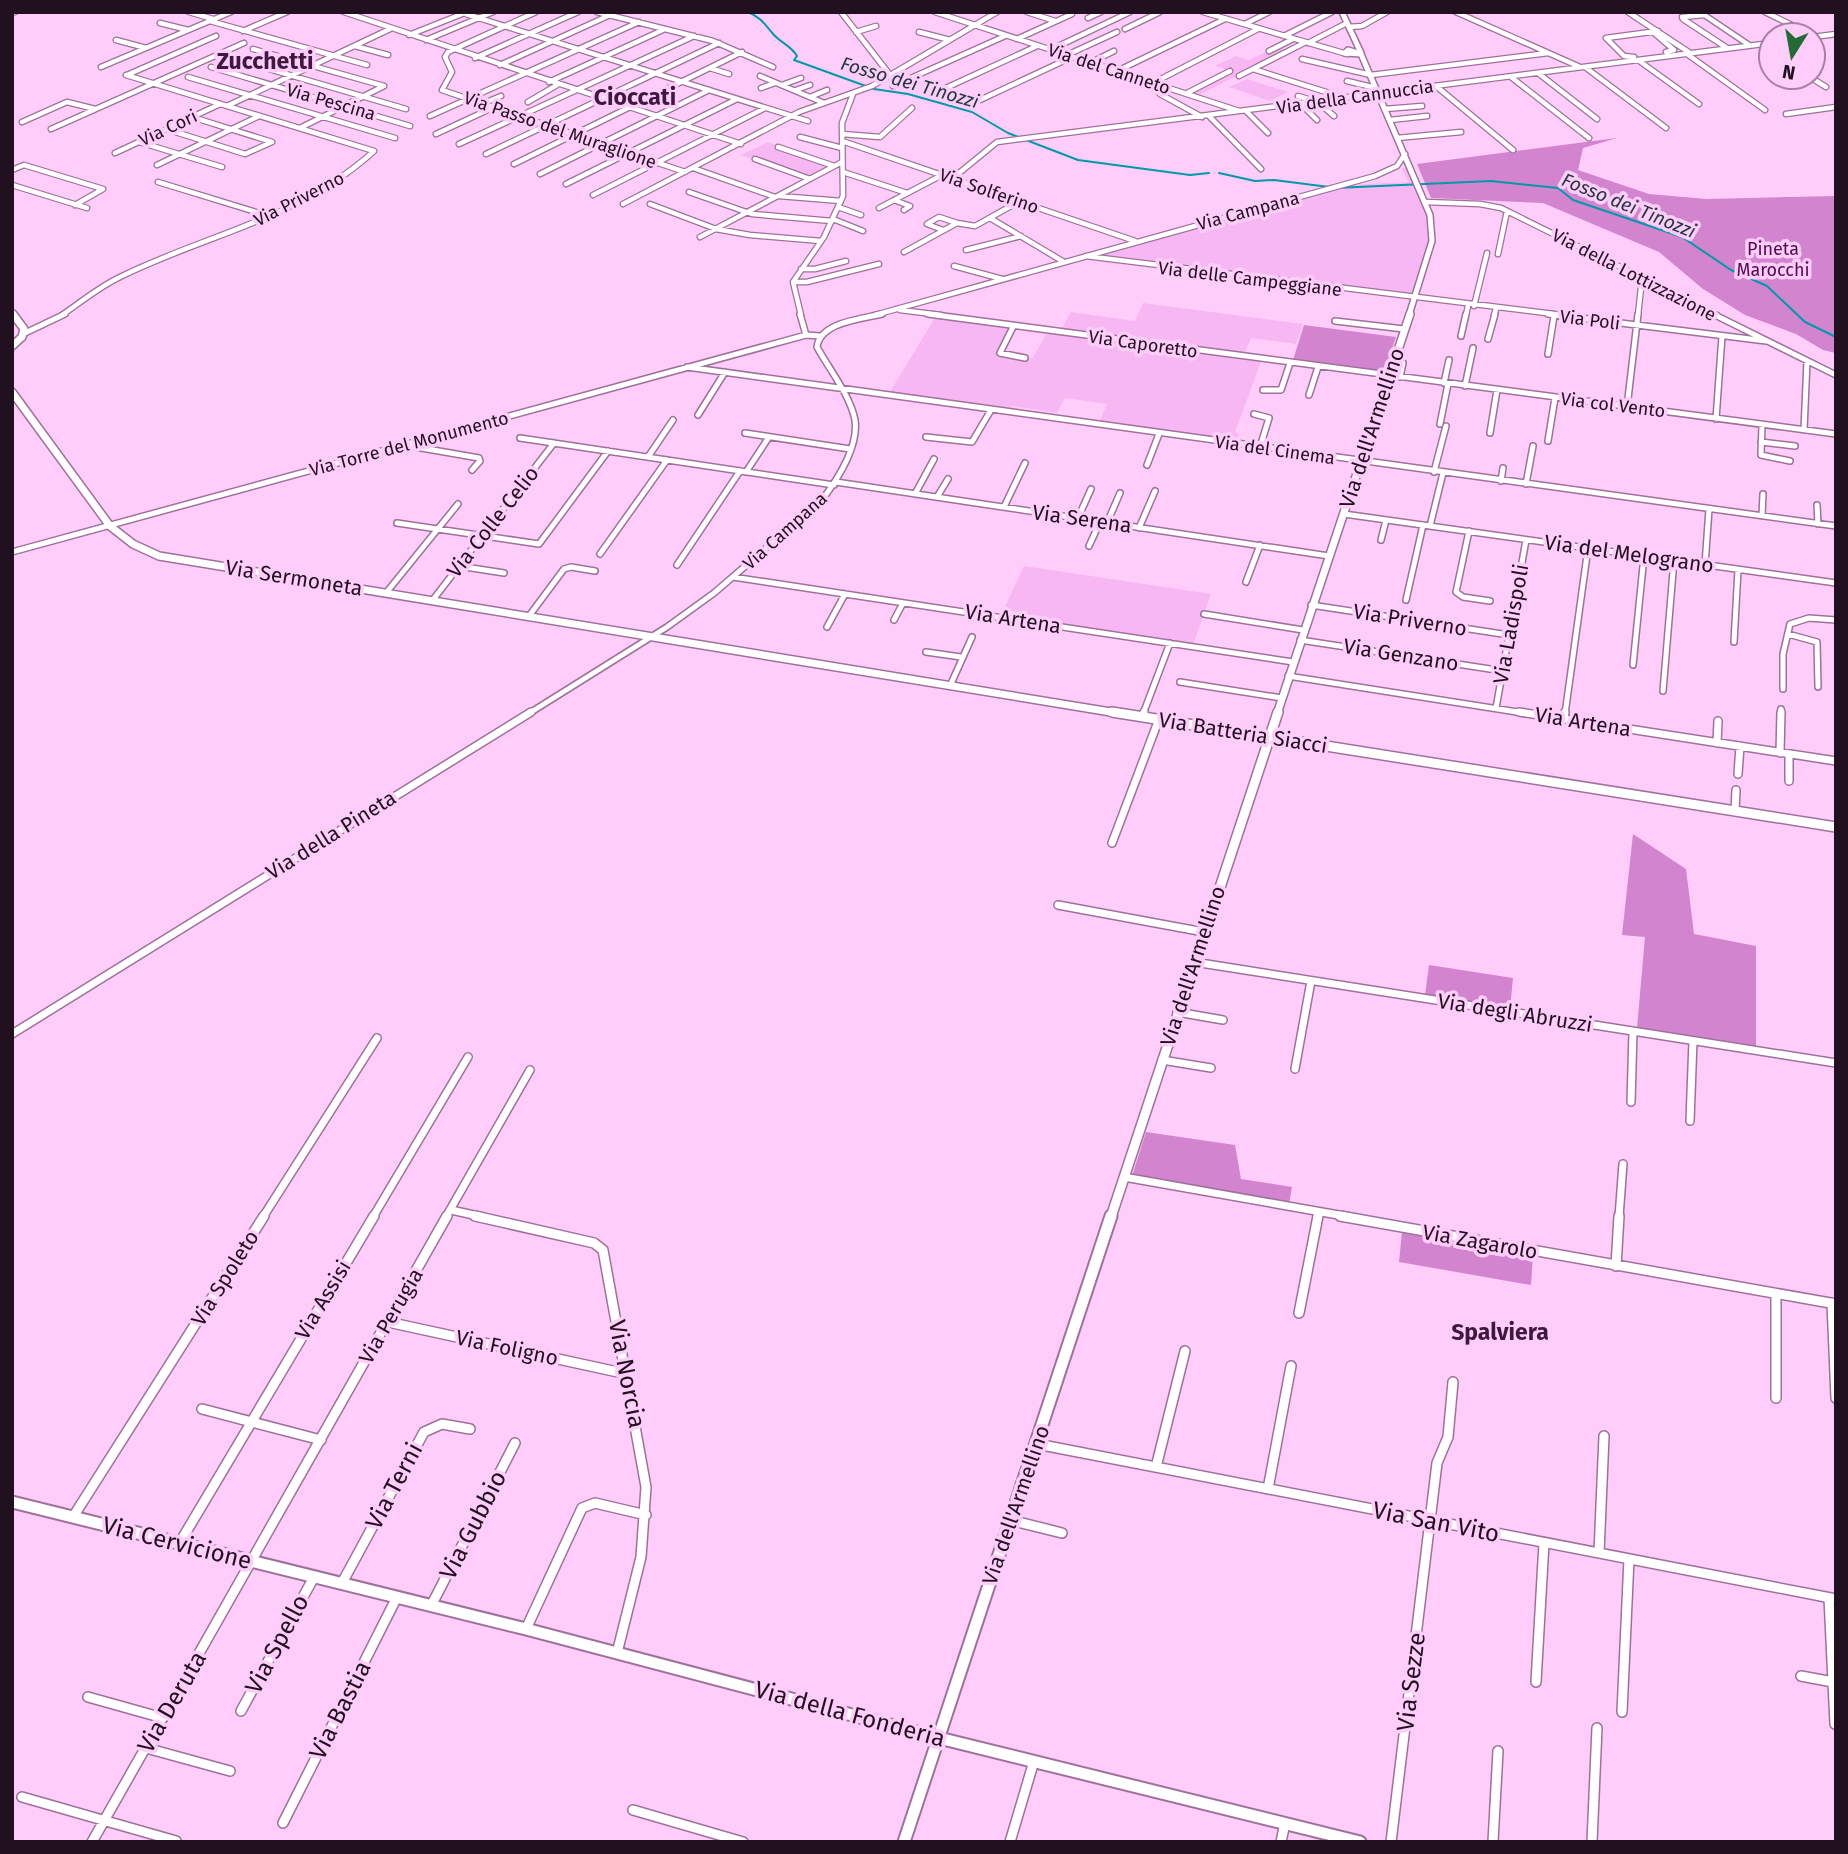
<svg xmlns="http://www.w3.org/2000/svg" width="1848" height="1854" font-family="'Fira Sans',sans-serif">
  <rect width="100%" height="100%" fill="#fecdfa"/>
  <path fill="#f7b7f2" d="M1276 47 1287 50 1197 96 1189 93 1231 71 1215 66 1236 56 1249 60Z
    M1247 79 1288 92 1270 101 1229 87Z
    M768 142 832 166 811 178 741 155Z
    M1402 168H1406L1431 224V242L1410 298 1095 256 1348 185 1408 182Z
    M1143 303 1303 324 1296 344 1251 338 1244 355 1061 330 1071 312 1135 321Z
    M935 318 1011 328 996 354 1032 359 1047 333 1261 362 1235 432 1239 434 1236 442 1099 423 1107 404 1065 398 1057 413 1012 406 1009 412 888 395Z
    M1024 566 1211 594 1193 645 1001 615Z"/>
  <path fill="#d284ce" d="M1617 138 1583 148 1578 170 1649 194 1707 199 1836 196V353L1823 350 1796 334 1745 315 1703 289 1659 252 1543 203 1431 198 1417 164Z
    M1304 325 1396 337 1384 372 1293 360Z
    M1633 834 1686 869 1694 934 1756 946V1048L1637 1028 1645 937 1622 935Z
    M1429 965 1513 978 1510 1009 1425 995Z
    M1146 1132 1235 1145 1241 1179 1292 1187 1289 1204 1132 1176Z
    M1402 1232 1533 1255 1531 1285 1399 1262Z"/>
  <g fill="none" stroke-linecap="round" stroke-linejoin="round">
    <path stroke="#09a" stroke-width="2" d="M748 12C762 18 765 25 775 36 783 44 791 46 797 56L794 60 874 89 908 94 972 112 1008 133 1078 160 1190 175 1209 173
      M1219 173 1255 181 1274 180 1329 187
      M1335 188 1491 181 1558 188 1573 200 1682 237 1731 270 1767 286 1805 322 1836 337"/>
    <g stroke="#9e719b" stroke-width="7">
      <path id="minor-far3" d="M189 12 213 19
        M344 12 741 144
        M536 12 448 52 445 57 452 72 442 90 685 172
        M597 12 713 41 773 67
        M841 12 890 75
        M935 12 1239 111
        M1027 12 1055 21
        M1203 12 1347 54
        M1456 12 1580 67
        M1628 12 1690 53
        M1700 12 1749 45
        M1765 12 1812 35
        M12 13 15 12
        M466 14 808 121
        M1682 17 1704 15
        M1088 18 1101 12
        M1683 19 1727 48
        M210 21 367 65
        M160 23 188 30
        M1245 24 1269 12
        M1349 27 1362 26 1387 12
        M1125 29 1160 12
        M243 31 287 12
        M1652 31 1674 50 1666 52
        M856 32 876 26
        M919 32 950 40
        M409 35 467 12
        M1284 36 1332 12
        M1813 37 1836 34
        M1017 39 1072 14
        M116 40 146 48
        M426 40 493 12
        M1308 43 1347 23
        M355 46 388 55
        M253 49 384 86
        M1050 50 1130 12
        M1269 51 1293 39
        M1687 54 1765 110
        M1067 55 1117 32
        M1634 57 1624 56 1606 38 1658 31
        M231 58 406 109
        M475 58 578 12
        M1302 59 1371 75 1548 53
        M1638 60 1699 104
        M1090 63 1114 51
        M500 65 610 15
        M101 67 231 12
        M211 67 410 126
        M1585 67 1666 128
        M710 68 729 74
        M1253 69 1342 97
        M1117 71 1225 19
        M1538 73 1597 119
        M127 75 216 36
        M760 76 824 103
        M1239 76 1304 43
        M188 77 395 138
        M1511 77 1589 138
        M1810 77 1826 87
        M1347 81 1376 88
        M549 82 665 29
        M1153 83 1258 29
        M782 85 801 78
        M893 86 1005 36
        M1436 86 1513 150
        M761 88 775 83
        M796 90 810 85
        M935 93 1037 46
        M1187 93 1230 71
        M1160 94 1202 117
        M1298 96 1318 102 1334 116
        M810 97 827 90
        M970 100H980L1072 57
        M528 102 557 85
        M482 104 501 96
        M1301 104 1317 120
        M227 106 390 29
        M1385 109 1422 106
        M1246 111 1268 133
        M1786 114 1836 107
        M430 116 639 22
        M1209 116 1261 169
        M1390 120 1427 116
        M22 122 67 102 95 109
        M300 128 384 86
        M51 129 244 43
        M166 129 245 154 272 142 192 117
        M436 134 492 108
        M842 134 880 137 912 108
        M800 137 842 148
        M1397 138 1461 132
        M842 141 1135 241
        M139 142 222 167
        M459 144 694 36
        M778 147 834 166
        M115 153 220 104
        M486 154 719 43
        M755 159 810 179
        M514 164 742 52
        M157 165 259 116
        M693 168 775 197
        M12 170 24 165 103 189 75 205
        M843 172 907 193
        M540 174 709 90
        M953 178 997 142 1771 43
        M158 182 269 216
        M566 184 737 99
        M12 185 87 208
        M689 192 752 214 832 221
        M593 195 765 108
        M779 196 841 201
        M894 200 910 206 904 210
        M1425 202 1480 204 1501 208 1717 315
        M623 204 799 112 872 86 997 12
        M650 204 716 229 750 235 821 241
        M838 207 861 215
        M879 208 942 175
        M990 218 1064 262
        M833 219 863 231
        M943 230 927 224 939 217 957 223
        M700 237 842 162
        M966 250 1021 236
        M904 252 957 223 975 226 1020 201
        M1498 254 1507 211
        M1086 256 1562 315
        M954 266 1002 279
        M801 269H815L846 261
        M793 282H807L879 264
        M1474 306 1487 253
        M900 310 941 315
        M62 315C81 302 99 287 120 277 209 233 298 220 374 151L126 75
        M801 315 793 282 824 237 843 196 842 123 853 94
        M875 315 1375 176 1397 166 1405 154
        M1466 315 1468 306
        M1494 315 1496 309
        M1638 315 1642 279"/>
    </g>
    <g stroke="#9e719b" stroke-width="8">
      <path id="minor-far2" d="M800 314 806 335 820 336
        M928 314 1836 434
        M1548 314 1766 341
        M1713 314 1836 375
        M1335 321 1404 329
        M1013 327 1000 353 1025 358
        M23 334 65 314
        M1461 336 1466 314
        M1488 339 1495 314
        M1548 354 1554 316
        M687 367 1836 526
        M1400 377 1403 363
        M1444 383 1449 360
        M1465 386 1473 348
        M1263 390H1281L1290 363
        M1309 395 1318 367
        M1627 407 1638 314
        M1254 414 1269 418 1260 447
        M698 415 725 372
        M1716 419 1722 336
        M1440 424 1448 384
        M1762 425 1761 455 1790 461
        M1804 430 1807 361
        M745 433 850 449
        M1490 433 1497 390
        M926 437 972 442 991 410
        M520 438 834 485
        M1548 441 1555 398
        M1761 442 1795 446
        M410 446 479 458 480 461 472 470
        M648 457 673 420
        M1147 465 1159 434
        M746 472 769 437
        M1434 472 1446 426
        M1501 481 1503 468
        M836 482 1329 556
        M1526 484 1533 446
        M915 494 934 459
        M937 497 948 479
        M1817 505 1818 524
        M1004 507 1025 463
        M1344 514 1836 583
        M1762 516 1763 494
        M1078 518 1091 489
        M397 523 539 544 608 451
        M1107 523 1120 493
        M1430 526 1443 473
        M1139 528 1155 491
        M1469 531 1456 592 1463 597 1490 601
        M1381 540 1386 520
        M1089 546 1100 522
        M12 552 806 335
        M600 554 667 460
        M677 565 740 471
        M1705 565 1709 509
        M459 566 504 573
        M733 577 1293 662
        M1246 582 1260 545
        M386 593 458 504
        M1406 600 1423 525
        M432 601 554 443
        M1311 605 1509 635
        M1204 614 1303 630
        M529 616 564 569 571 567 595 571
        M894 620 903 603
        M827 627 845 594
        M1788 634 1817 642 1818 687
        M1300 640 1503 671
        M1734 642 1738 570
        M926 652 961 657
        M1633 665 1644 556
        M1288 676 1530 714
        M1180 682 1282 698
        M950 686 972 637
        M1783 689V654L1790 624 1809 618 1836 620
        M1663 691 1674 560
        M1496 708 1526 540
        M528 714 667 627 714 593 822 500C837 480 859 447 855 420 850 395 829 369 817 347 820 322 862 319 882 314
        M1143 714 1170 643
        M1565 714 1588 548
        M1781 714V709"/>
    </g>
    <g stroke="#9e719b" stroke-width="10">
      <path id="minor-far1" d="M1519 712 1836 761
        M1142 717 1144 712
        M1564 719 1565 712
        M1717 743 1718 721
        M1780 753 1781 712
        M1789 754V781
        M1738 774 1740 746
        M1735 811 1736 790
        M1112 843 1159 719
        M1058 905 1204 932
        M1194 962 1836 1063
        M1177 1012 1223 1020
        M12 1034 531 712
        M1162 1060 1211 1068
        M1295 1069 1311 981
        M1631 1102 1633 1032
        M1690 1121 1693 1041
        M1124 1177 1350 1217
        M451 1210 483 1217
        M263 1217 377 1038
        M373 1217 468 1057
        M446 1217 530 1070
        M1317 1217 1318 1213
        M1619 1217 1623 1164"/>
    </g>
    <g stroke="#9e719b" stroke-width="12">
      <path id="minor" d="M475 1216 594 1243 603 1250 646 1487 641 1557 617 1653
        M1340 1216 1836 1304
        M1616 1266 1619 1216
        M1776 1294V1398
        M1832 1303 1836 1398
        M1299 1313 1318 1216
        M388 1322 627 1374
        M202 1409 321 1440
        M1037 1444 1836 1599
        M1156 1467 1185 1351
        M1268 1489 1291 1366
        M73 1517 264 1216
        M1010 1520 1062 1533
        M179 1544 374 1216
        M1599 1553 1604 1436
        M342 1583 424 1432 442 1424 470 1429
        M1829 1598 1835 1724
        M431 1606 515 1443
        M526 1629 582 1508 595 1503 646 1515
        M1801 1676 1833 1682
        M1536 1682 1544 1543
        M88 1697 163 1718
        M241 1711 314 1577
        M1622 1712 1629 1559
        M146 1748 230 1771
        M22 1797 176 1841
        M633 1810 743 1842
        M283 1823 397 1597
        M92 1842 447 1216
        M1010 1842 1034 1761
        M1281 1842 1285 1823
        M1391 1842 1437 1463 1448 1437 1453 1382
        M1493 1842 1498 1751
        M1592 1842 1597 1728"/>
    </g>
    <g stroke="#9e719b" stroke-width="8">
      <path id="tertiary-far3" d="M1342 12 1361 53
        M1348 50 1361 54 1345 53Z
        M1361 54 1430 215 1432 241 1409 315
        M12 313 14 315"/>
    </g>
    <g stroke="#9e719b" stroke-width="10">
      <path id="tertiary-far2" d="M12 346 22 337 24 329 13 314
        M12 392 110 526 133 544 159 556 1123 714
        M1277 714 1410 314"/>
    </g>
    <g stroke="#9e719b" stroke-width="12">
      <path id="tertiary-far1" d="M1112 712 1836 827
        M1111 1217 1278 712"/>
    </g>
    <g stroke="#9e719b" stroke-width="15">
      <path id="tertiary" d="M12 1502 526 1629 939 1738 1360 1842
        M904 1842 1111 1216"/>
    </g>
    <use href="#minor-far3" stroke="#fff" stroke-width="4.5"/>
    <use href="#minor-far2" stroke="#fff" stroke-width="5"/>
    <use href="#minor-far1" stroke="#fff" stroke-width="7"/>
    <use href="#minor" stroke="#fff" stroke-width="9"/>
    <use href="#tertiary-far3" stroke="#fff" stroke-width="5"/>
    <use href="#tertiary-far2" stroke="#fff" stroke-width="7"/>
    <use href="#tertiary-far1" stroke="#fff" stroke-width="9"/>
    <use href="#tertiary" stroke="#fff" stroke-width="11"/>
  </g>
  <g text-anchor="middle" stroke-width="7" stroke-linejoin="round" paint-order="stroke">
    <g font-size="18" fill="#211020" stroke="#fecdfa">
      <text transform="translate(1109 69) rotate(18)" y="6">Via del Canneto</text>
      <text transform="translate(1355 97) rotate(-8)" y="6">Via della Cannuccia</text>
      <text transform="translate(331 102) rotate(16)" y="6">Via Pescina</text>
      <text transform="translate(168 128) rotate(-25)" y="6">Via Cori</text>
      <text transform="translate(560 130) rotate(19)" y="6">Via Passo del Muraglione</text>
      <text transform="translate(989 191) rotate(19)" y="6">Via Solferino</text>
      <text transform="translate(299 199) rotate(-27)" y="6">Via Priverno</text>
      <text transform="translate(1248 211) rotate(-15)" y="6">Via Campana</text>
      <text transform="translate(1634 275) rotate(27)" y="6">Via della Lottizzazione</text>
      <text transform="translate(1250 279) rotate(7)" y="6">Via delle Campeggiane</text>
      <text transform="translate(1590 320) rotate(7)" y="6">Via Poli</text>
      <text transform="translate(1143 344) rotate(8)" y="6">Via Caporetto</text>
      <text transform="translate(1613 405) rotate(7)" y="6">Via col Vento</text>
      <text transform="translate(409 444) rotate(-15)" y="6">Via Torre del Monumento</text>
      <text transform="translate(1275 450) rotate(8)" y="6">Via del Cinema</text>
      <text transform="translate(785 531) rotate(-42)" y="6">Via Campana</text>
    </g>
    <g font-size="18" fill="#520951" stroke="#fecdfa">
      <text x="1773" y="255">Pineta<tspan x="1773" dy="21">Marocchi</tspan></text>
    </g>
    <g font-size="19" font-style="italic" fill="#1e393d" stroke="#fecdfa">
      <text transform="translate(910 82) rotate(16)" y="7">Fosso dei Tinozzi</text>
      <text transform="translate(1629 205) rotate(22)" y="7">Fosso dei Tinozzi</text>
    </g>
    <g font-size="21" fill="#211020" stroke="#fecdfa">
      <text transform="translate(1372 428) rotate(-72)" y="7">Via dell'Armellino</text>
      <text transform="translate(1082 519) rotate(8)" y="7">Via Serena</text>
      <text transform="translate(493 522) rotate(-52)" y="7">Via Colle Celio</text>
      <text transform="translate(1629 554) rotate(8)" y="7">Via del Melograno</text>
      <text transform="translate(294 578) rotate(9)" y="7">Via Sermoneta</text>
      <text transform="translate(1013 619) rotate(9)" y="7">Via Artena</text>
      <text transform="translate(1410 620) rotate(9)" y="7">Via Priverno</text>
      <text transform="translate(1511 624) rotate(-80)" y="7">Via Ladispoli</text>
      <text transform="translate(1401 655) rotate(9)" y="7">Via Genzano</text>
      <text transform="translate(1583 722) rotate(9)" y="7">Via Artena</text>
      <text transform="translate(1243 733) rotate(9)" y="7">Via Batteria Siacci</text>
      <text transform="translate(331 835) rotate(-32)" y="7">Via della Pineta</text>
      <text transform="translate(1193 966) rotate(-72)" y="7">Via dell'Armellino</text>
      <text transform="translate(1515 1013) rotate(9)" y="7">Via degli Abruzzi</text>
      <text transform="translate(1480 1242) rotate(10)" y="7">Via Zagarolo</text>
      <text transform="translate(225 1278) rotate(-58)" y="7">Via Spoleto</text>
      <text transform="translate(323 1300) rotate(-59)" y="7">Via Assisi</text>
      <text transform="translate(391 1316) rotate(-60)" y="7">Via Perugia</text>
      <text transform="translate(507 1348) rotate(12)" y="7">Via Foligno</text>
      <text transform="translate(1016 1505) rotate(-71)" y="7">Via dell'Armellino</text>
    </g>
    <g font-size="23" font-weight="bold" fill="#3f193d" stroke="#fecdfa">
      <text x="265" y="69">Zucchetti</text>
      <text x="635" y="105">Cioccati</text>
    </g>
    <g font-size="23" font-weight="bold" fill="#3f193d" stroke="#fecdfa">
      <text x="1500" y="1340">Spalviera</text>
    </g>
    <g font-size="24" fill="#211020" stroke="#fecdfa">
      <text transform="translate(627 1374) rotate(79)" y="8">Via Norcia</text>
      <text transform="translate(394 1486) rotate(-62)" y="8">Via Terni</text>
      <text transform="translate(1436 1522) rotate(11)" y="8">Via San Vito</text>
      <text transform="translate(473 1525) rotate(-63)" y="8">Via Gubbio</text>
      <text transform="translate(177 1543) rotate(14)" y="8">Via Cervicione</text>
      <text transform="translate(277 1644) rotate(-62)" y="8">Via Spello</text>
      <text transform="translate(1411 1682) rotate(-83)" y="8">Via Sezze</text>
      <text transform="translate(172 1702) rotate(-60)" y="8">Via Deruta</text>
      <text transform="translate(340 1710) rotate(-63)" y="8">Via Bastia</text>
      <text transform="translate(850 1714) rotate(15)" y="8">Via della Fonderia</text>
    </g>
  </g>
  <rect width="1848" height="1854" fill="none" stroke="#211020" stroke-width="28"/>
  <g transform="translate(1792 56) rotate(191)"><circle r="33" fill="#fecdfa" stroke="#a681a3" stroke-width="2"/>
  <path d="M0-5L12 26L0 18L-12 26Z" fill="#246a35"/>
  <text y="-10" font-size="19" font-weight="bold" text-anchor="middle" fill="#211020">N</text>
  </g>
</svg>
